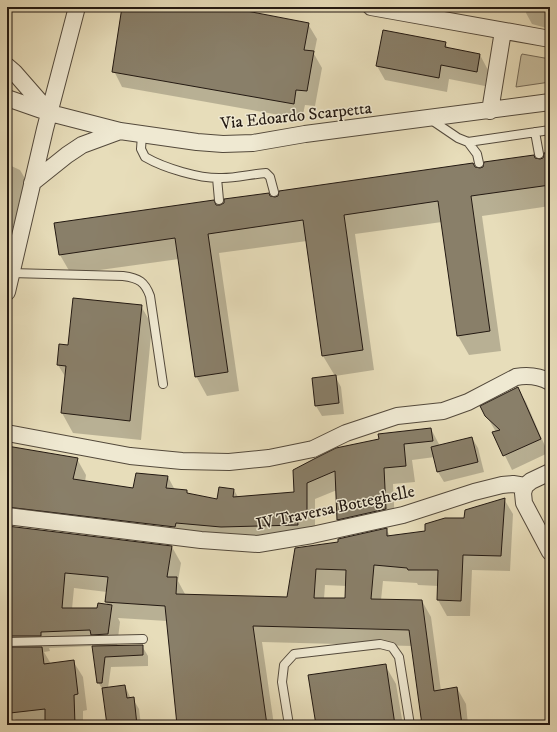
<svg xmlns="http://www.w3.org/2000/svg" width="557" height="732" font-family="'IM FELL DW Pica',serif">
  <rect width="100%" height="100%" fill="#e7ddba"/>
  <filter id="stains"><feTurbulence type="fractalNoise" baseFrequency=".005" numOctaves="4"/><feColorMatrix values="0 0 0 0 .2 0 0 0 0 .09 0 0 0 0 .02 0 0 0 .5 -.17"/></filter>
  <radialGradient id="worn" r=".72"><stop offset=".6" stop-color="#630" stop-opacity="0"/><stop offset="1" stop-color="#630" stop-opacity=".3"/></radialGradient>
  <path fill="#c6bc9d" stroke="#746a58" d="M522 54 550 59V82L516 87 521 56Z"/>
  <path fill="#0003" fill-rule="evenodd" d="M123 7H220L308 24 317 39 314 54 322 68 315 106 305 105 302 119 122 87 114 71Z
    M528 7H550V29L532 24 526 13Z
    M445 43 449 49 480 55 488 70 485 86 449 79 447 92 385 80 377 66Z
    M550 153V206L482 216 501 351 469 355 458 336 442 222 355 234 374 370 335 376 341 387 344 414 322 416 316 406 313 379 335 376 323 356 307 241 219 253 239 391 207 396 196 376 179 259 71 274 60 255 216 206 270 197 275 198 475 168 480 169 535 159 540 161Z
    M7 164 20 170 30 187 7 241Z
    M141 306 152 325 141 440 73 433 62 413 66 378 58 365 69 346Z
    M517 388 526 402 548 453 512 470 494 433 496 432 486 415Z
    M431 429 440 446 472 438 478 448 484 472 444 482 438 472 435 457 412 460 415 482 393 484 395 525 347 535 338 519 337 490 315 499V528L307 540 13 523 8 527 172 547 181 563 178 581 185 594 288 598 339 543 386 529 390 536 426 532 465 519 504 499 513 514 510 571 472 570 470 616H447L438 600 439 586 418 585 417 583 383 581 381 600 422 601 431 617 441 691 457 688 466 704 468 725H423L412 646 262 642 274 725H178L167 621 118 618 120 622 117 646H142L148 656V666L111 667 108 688 125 686 131 699H133L139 709 141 725H108L104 692 98 682 93 646 49 648 50 651 44 652 51 664 73 661 83 677 87 710 83 711V725H19L15 719 7 720V447L77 459 86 475 85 482 134 489 168 477 175 490 186 491 188 494 218 500 234 490 238 497 295 493 294 471ZM325 585 347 586 346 599H324ZM74 588 107 592 106 602 108 606 98 609H72Z
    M385 665 396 684 403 725H317Z"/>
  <path fill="#897f69" stroke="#231912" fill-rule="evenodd" d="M122 7H226L309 23 304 50 314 51 307 91 296 90 294 104 112 72Z
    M383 30 446 42 445 47 480 54 477 72 441 65 439 78 376 66Z
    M550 152V185L471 196 490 331 457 336 438 201 344 215 363 350 322 356 303 220 208 234 228 372 195 377 175 238 59 255 54 223 214 200 216 205H220L224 203V199L269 193 270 196 275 197 278 196 279 191 473 163 475 167 480 168 483 167 484 162 534 155 535 158 540 159 543 158 544 153Z
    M73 298 142 305 130 421 61 413 66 366 57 365 59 344 68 345Z
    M336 375 339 403 315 406 312 378Z
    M518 387 541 439 503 456 492 432 500 430 485 416 480 406Z
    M431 428 433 441 404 444 406 466 384 468 386 509 337 520 335 471 307 483V513H297L298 525 221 527 176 523 175 527 7 507V446L78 458 73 479 133 488 136 473 168 476 166 488 187 490V493L217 499 219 487 234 489 233 497 294 492 293 470 314 459 336 448 379 439 378 434Z
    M472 437 478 462 437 472 431 447Z
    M505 498 501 556 463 555 461 601 437 600 438 570H408L407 568 374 565 371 599 422 600 434 691 457 687 462 725H422L409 630 253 626 267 725H177L165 606 105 602 108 577 65 573 62 608H97L98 603 112 605 108 634 91 635 90 630 41 632V636H7V526L172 546 167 577H177L176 594 287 597 295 548 338 542V539L387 528V536L425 531V524L445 518H464L465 510ZM316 569 346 570 345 598H314Z
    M143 645V655L105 657 102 683H97L92 646Z
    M7 647H42L44 664 74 660 78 694 74 695 75 725H45V709L10 713 7 680Z
    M386 664 395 725H316L308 675Z
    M125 685 127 698 134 697 137 725H107L102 688Z"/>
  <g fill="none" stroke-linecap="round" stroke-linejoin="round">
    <g stroke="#544a3c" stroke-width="10">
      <path id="lane" d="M430 119 458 138 468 142 550 130
        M535 132 539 154
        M142 135 141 149 145 157C164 168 200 179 222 178 237 178 251 174 266 173L270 177 274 192
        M468 142 477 154 479 163
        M217 178 219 200
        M11 273 123 276C139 278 145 282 150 296L163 384
        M7 642 143 639
        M289 725 282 682 284 665 294 654 380 644 392 647 399 657 410 725"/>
    </g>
    <g stroke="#544a3c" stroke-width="18">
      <path id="street" d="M371 7 550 39
        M7 66 14 72 49 112
        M7 98 50 113 120 131 197 142 223 144 253 143 305 134 550 102
        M490 111 503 31
        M32 183 67 155 82 145 120 131
        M7 292 45 129 77 7
        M7 433 130 456 182 461 229 462 269 458 313 449 346 433 397 416 443 411 468 402 516 377C528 375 539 376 550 382
        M525 486 523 493 524 503 550 552
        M525 486 531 481 550 472
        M7 516 201 540 258 544 312 535 403 515 474 492 502 485 513 484 525 486"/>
    </g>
    <use href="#lane" stroke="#efe9d2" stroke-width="8"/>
    <use href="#street" stroke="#efe9d2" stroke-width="16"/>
  </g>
  <g text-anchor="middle" stroke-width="3" stroke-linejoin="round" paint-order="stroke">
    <g font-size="17" fill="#231912" stroke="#efe9d2">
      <text transform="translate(296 115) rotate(-6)" y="6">Via Edoardo Scarpetta</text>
      <text transform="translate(335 507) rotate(-12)" y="6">IV Traversa Botteghelle</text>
    </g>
  </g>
  <rect width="557" height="732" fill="none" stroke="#e7ddba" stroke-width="24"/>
  <rect x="8" y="8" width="541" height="716" fill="none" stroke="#231912" stroke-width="2"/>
  <rect x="12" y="12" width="533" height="708" fill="none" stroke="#231912"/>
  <rect width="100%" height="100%" filter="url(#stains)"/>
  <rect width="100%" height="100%" fill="url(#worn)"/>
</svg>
